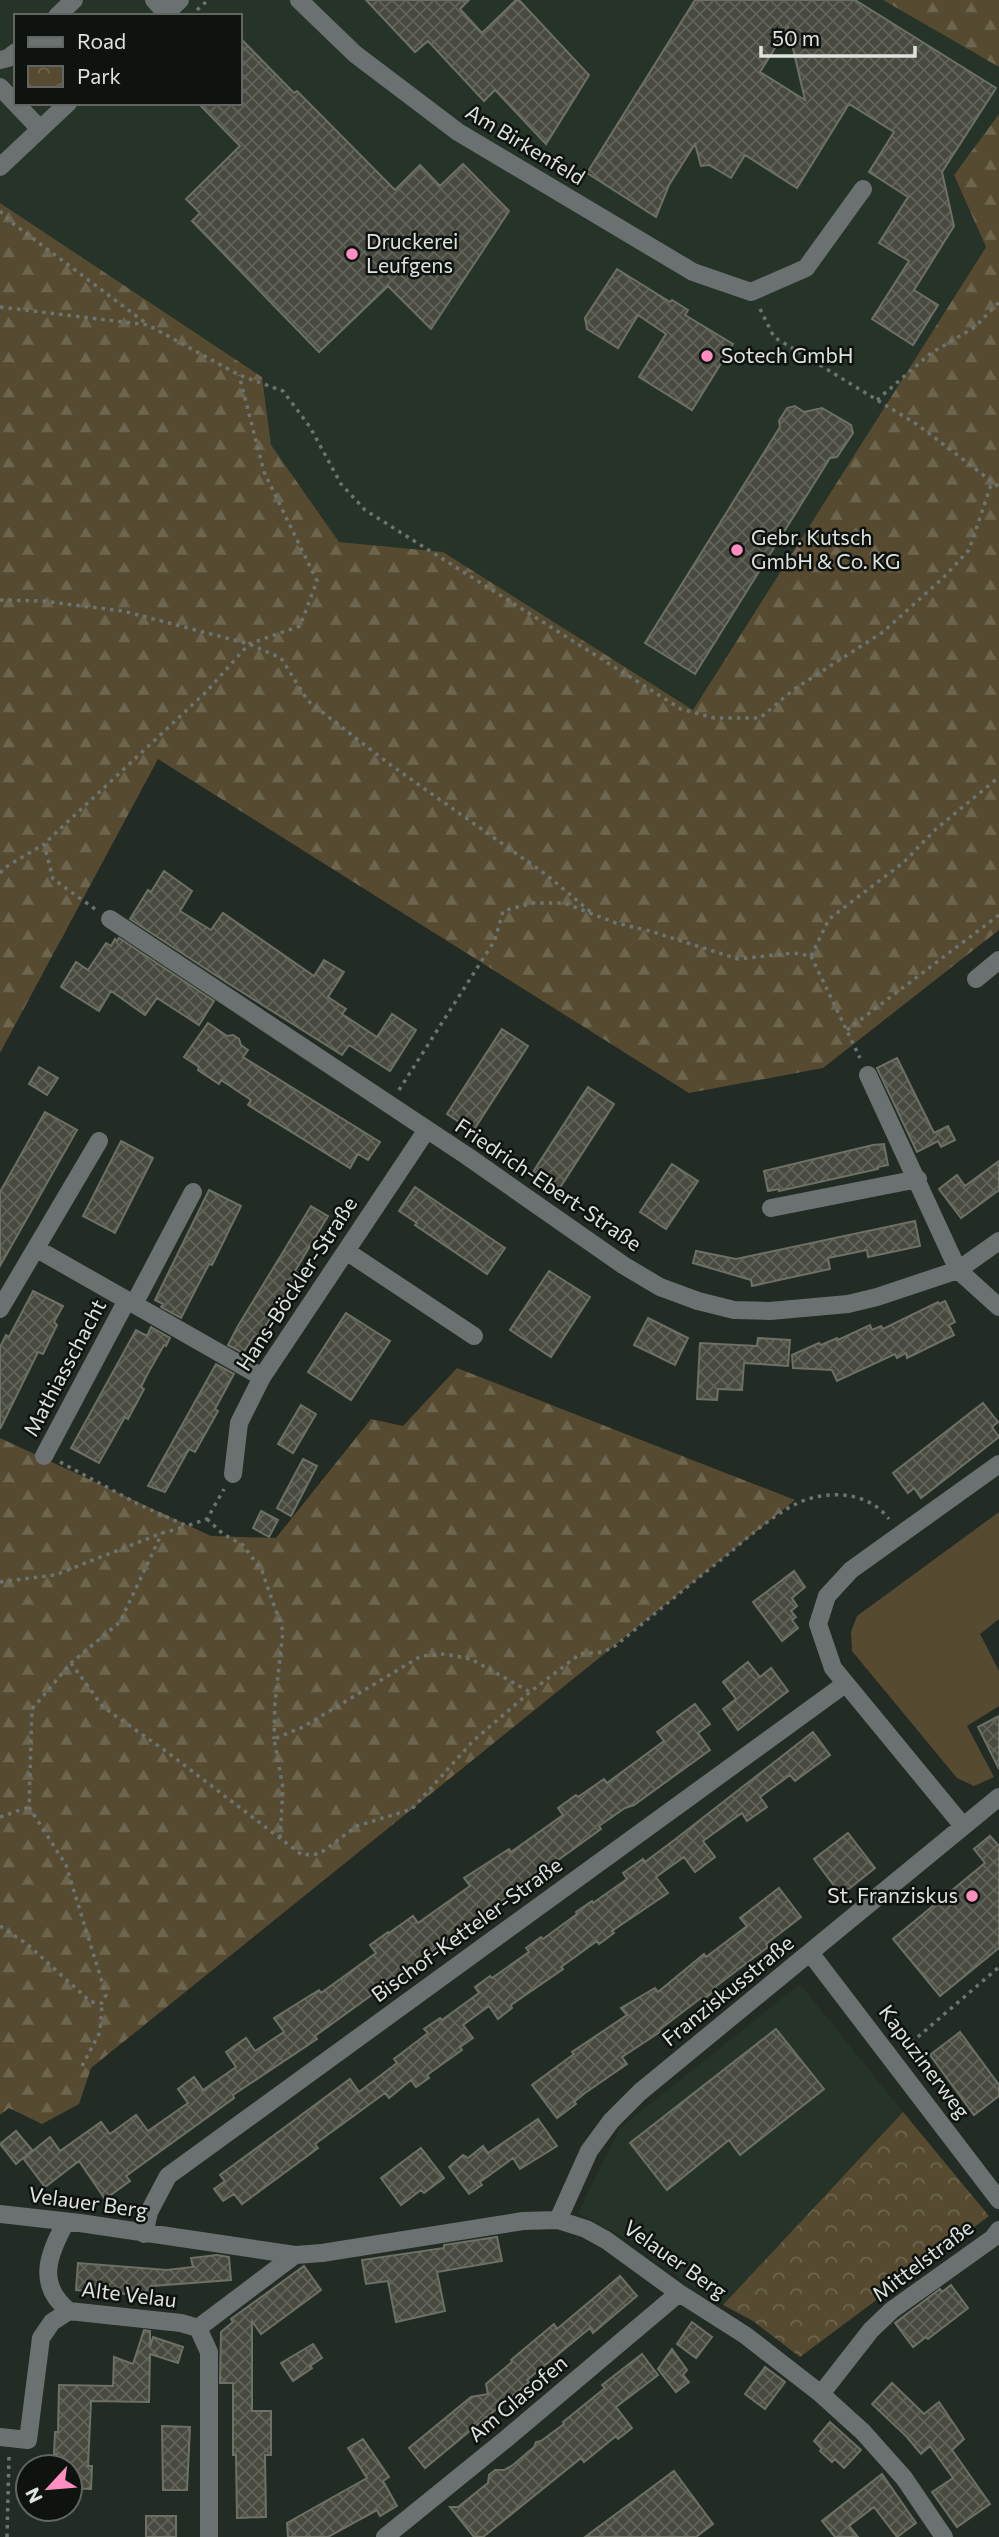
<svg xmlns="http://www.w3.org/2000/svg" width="999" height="2537" font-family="Commissioner,sans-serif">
  <defs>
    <pattern id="forest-firs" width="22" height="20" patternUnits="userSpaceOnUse" patternTransform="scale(1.75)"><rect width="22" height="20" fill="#564b31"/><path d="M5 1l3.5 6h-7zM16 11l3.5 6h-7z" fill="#6e654e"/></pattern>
    <pattern id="park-crowns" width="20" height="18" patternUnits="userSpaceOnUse" patternTransform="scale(1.75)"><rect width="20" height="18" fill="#564b31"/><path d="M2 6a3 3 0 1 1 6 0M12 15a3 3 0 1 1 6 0" fill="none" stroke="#6e654e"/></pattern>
    <pattern id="building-cross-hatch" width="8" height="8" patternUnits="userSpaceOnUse" patternTransform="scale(1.75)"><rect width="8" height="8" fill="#484a40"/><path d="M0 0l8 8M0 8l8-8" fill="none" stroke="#62645b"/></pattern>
  </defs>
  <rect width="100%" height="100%" fill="#232b25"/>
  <path fill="#263328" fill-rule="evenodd" d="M0 0H883L999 67V114L954 175 986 247 693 710 443 552 339 542 271 445 262 377 0 203ZM16 16H240V103H16Z
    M800 1984 903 2112 723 2305 680 2278 630 2241 578 2213 620 2128Z"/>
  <path fill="#564b31" d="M999 1512V1619L980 1634 999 1671V1706L967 1726 994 1777 974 1786 957 1778 852 1651 851 1632 857 1616Z"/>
  <path fill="url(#forest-firs)" d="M883 0H999V67Z
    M999 114V930L823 1068 689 1093 158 759 0 1053V203L262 377 271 445 339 542 443 552 693 710 986 247 954 175Z
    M457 1368 795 1500 91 2068 79 2104 42 2124 9 2108 0 2115V1438L211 1536 276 1538 371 1419 403 1426Z"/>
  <path fill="url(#park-crowns)" d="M903 2112 989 2216 800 2357 753 2321 723 2305Z"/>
  <path fill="url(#building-cross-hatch)" stroke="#6d7065" stroke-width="2" fill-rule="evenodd" d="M366 0H469L460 9 482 33 516 0H519L589 75 546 144 495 90 484 101 428 41 415 52Z
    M695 0H855L996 88 942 172 954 226 914 290 938 305 913 345 872 319 909 261 879 243 908 197 869 172 894 132 849 104 797 188 745 155 731 178 709 165 701 166 695 144 669 185 656 217 587 173ZM788 27 805 100 760 72Z
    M240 38 294 93 297 91 395 190 420 165 440 186 463 164 509 211 431 329 388 286 319 352 192 221 200 213 186 199 240 146 198 103H240Z
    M617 269 670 302 672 300 688 310 685 315 733 344 692 410 639 377 666 334 638 315 618 348 587 329 585 318Z
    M795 406 804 412 822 408 851 425 853 433 837 457 830 458 695 674 645 643 780 427 779 421 787 408Z
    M164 871 192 891 180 911 211 930 223 913 314 976 324 960 344 972 328 997 346 1009 342 1014 377 1037 392 1014 416 1030 390 1071 349 1045 342 1055 226 982 130 919 148 890 151 892Z
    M119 938 214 1001 199 1025 157 998 145 1015 111 991 99 1011 61 987 76 962 88 970 106 943 111 946 115 939 117 941Z
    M208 1023 227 1036 233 1035 239 1039 241 1045 248 1050 243 1057 380 1142 368 1160 358 1154 350 1168 248 1105 251 1100 221 1080 219 1084 198 1070 199 1067 184 1057Z
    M502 1029 528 1046 473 1131 447 1114Z
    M897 1058 934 1133 948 1126 955 1140 941 1147 938 1141 917 1152 877 1068Z
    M39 1067 58 1078 47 1095 29 1084Z
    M588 1087 614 1104 559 1189 533 1172Z
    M45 1112 77 1130 0 1266V1192Z
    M121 1141 153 1158 115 1233 83 1216Z
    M884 1144 888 1165 878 1167V1169L779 1191V1189L768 1191 764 1171 873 1145Z
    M999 1161V1190L961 1218 939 1189 957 1175 965 1186Z
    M672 1164 698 1181 666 1229 640 1212Z
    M415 1187 505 1248 487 1274 415 1225 417 1223 399 1211Z
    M209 1190 241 1206 212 1265 209 1264 181 1318 161 1307 163 1304 155 1300Z
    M311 1206 328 1216 295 1271 298 1273 258 1338 254 1336 243 1353 228 1345 238 1326Z
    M915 1221 920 1246 868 1257 867 1250 828 1258 830 1269 752 1286 751 1280 693 1263 696 1251 736 1259Z
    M549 1271 590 1297 551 1357 510 1330Z
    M33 1291 63 1306 54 1322 57 1325 43 1354 38 1352 0 1429V1347L6 1335 9 1337Z
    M945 1301 955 1322 949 1325 954 1335 907 1358 906 1353 897 1358 895 1354 837 1381 832 1370 793 1368 792 1355 819 1343 821 1345 837 1338 838 1340 870 1325 872 1330 881 1326 883 1329 938 1302 939 1304Z
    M346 1313 390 1341 351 1400 308 1372Z
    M648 1318 688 1338 675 1365 634 1345Z
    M151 1327 170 1338 166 1346 164 1345 148 1373 141 1387 144 1389 128 1419 125 1417 99 1463 71 1448 136 1330 147 1336Z
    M758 1338 790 1340 788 1366 744 1363 742 1390 718 1389 717 1400 697 1399 700 1343 757 1346Z
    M216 1364 234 1374 215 1409 218 1411 195 1452 189 1449 165 1492 148 1486Z
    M983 1403 998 1422 992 1427 999 1437 921 1498 914 1488 908 1493 893 1473Z
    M301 1405 316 1414 293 1453 278 1444Z
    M303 1459 317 1466 291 1516 277 1508Z
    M261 1511 278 1520 269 1537 253 1528Z
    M794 1571 805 1587 792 1598 797 1606 791 1611 796 1617 792 1620 798 1628 782 1641 753 1602Z
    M748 1662 760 1677 771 1668 788 1691 738 1730 723 1709 736 1699 723 1682Z
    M695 1704 710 1724 698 1733 710 1750 634 1805 625 1808 599 1826 601 1829 315 2036 317 2039 233 2095 234 2098 126 2176 130 2181 105 2199 79 2161 45 2187 23 2158 16 2164 0 2144 16 2131 32 2150 24 2158 50 2137 60 2151 101 2122 110 2134 136 2115 148 2131 188 2103 178 2089 194 2077 203 2090 236 2067 226 2052 246 2038 255 2051 284 2032 274 2018 319 1990 321 1993 376 1953 370 1945 388 1932 389 1933 413 1916 418 1923 470 1886 464 1878 509 1849 511 1852 563 1815 558 1808 576 1795 578 1797 604 1779 607 1783 664 1741 657 1732Z
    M999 1716V1769L978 1727Z
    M813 1732 830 1755 795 1781 790 1775 760 1797 767 1807 747 1821 742 1813 703 1841 715 1857 695 1872 684 1857 656 1877 668 1893 612 1931 614 1933 599 1944 597 1941 561 1967 563 1969 511 2005 512 2008 498 2019 489 2006 463 2025 473 2038 460 2047 462 2050 427 2075 429 2078 416 2087 411 2080 389 2098 385 2093 315 2144 318 2148 242 2204 234 2194 223 2201 214 2189 225 2181 220 2175 350 2079 359 2092 397 2063 394 2059 428 2033 424 2029 440 2018 442 2020 479 1993 475 1987 490 1976 492 1978 529 1952 526 1948 541 1937 543 1939 577 1914 576 1912 592 1901 593 1903 627 1879 623 1873 643 1859 645 1862 673 1841Z
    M848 1833 875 1868 841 1895 814 1859Z
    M990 1836 999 1846V1948L940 1996 893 1939 985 1863 974 1849Z
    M779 1888 801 1917 766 1944 768 1947 715 1987 717 1989 703 2000 701 1998 659 2030 660 2032 622 2057 627 2064 585 2093 574 2102 576 2104 557 2118 532 2085 574 2054 572 2052 627 2015 621 2008 655 1988 658 1992 704 1954 706 1957 747 1926 740 1918Z
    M776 2029 824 2089 740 2155 729 2140 667 2190 630 2143Z
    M960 2032 999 2085V2096L974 2115 930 2055Z
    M538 2119 557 2146 520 2169 513 2158 480 2182 482 2185 469 2194 449 2167 463 2155 468 2158 483 2146 488 2153Z
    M421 2148 444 2178 424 2193 421 2190 401 2205 381 2178Z
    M497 2237 502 2261 437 2272 445 2311 396 2322 388 2281 366 2284 362 2260 444 2248V2245Z
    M217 2255 229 2257 231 2280 152 2286 151 2296 76 2290 78 2263 167 2270 193 2267 191 2258Z
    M304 2266 321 2290 261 2334 252 2321V2411H271V2455H265L266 2517 237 2518 236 2455H233V2383H220L221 2332 233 2322 231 2319Z
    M620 2276 637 2296 593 2333 590 2328 527 2380 529 2382 425 2468 409 2448 471 2397 488 2394 486 2384 512 2362 511 2360 554 2324 557 2329Z
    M951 2285 968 2308 928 2339 926 2337 913 2347 895 2323 940 2289 942 2292Z
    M692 2322 712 2337 696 2358 677 2344Z
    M144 2330 150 2331V2347L153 2337 183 2347 178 2363 150 2354 149 2402 91 2401 88 2466H92L91 2489 70 2488V2467H56L57 2454H54L55 2432H58L59 2385 113 2386 114 2357 133 2364Z
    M313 2344 322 2358 310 2366 312 2368 293 2381 281 2363Z
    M672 2349 687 2370 683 2375 689 2382 676 2392 658 2369Z
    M642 2354 658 2375 616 2407 632 2428 618 2439 616 2436 584 2462 581 2458 483 2537H474L450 2507H458L488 2483 489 2475 495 2470H504L513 2465 534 2447 536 2442 541 2441 564 2424 563 2422 605 2388 602 2385Z
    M765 2367 785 2382 765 2409 745 2394Z
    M892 2383 924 2414 939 2402 964 2439 952 2450 990 2504 957 2527 932 2492 953 2478 930 2446 921 2454 906 2436 872 2404Z
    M830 2422 861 2450 844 2468 835 2459 832 2462 820 2451 822 2449 814 2441Z
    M162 2426 190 2427 187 2490H163Z
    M363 2439 389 2477 383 2481 397 2506 380 2516 377 2510 328 2537H288L287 2523 367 2478 348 2448Z
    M674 2471 713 2524 696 2537H585Z
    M882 2474 916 2523 897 2537 874 2507 849 2526 858 2537H835L822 2521Z
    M146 2516H176V2537H146Z"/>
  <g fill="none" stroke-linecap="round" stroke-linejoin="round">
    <path stroke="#6d736e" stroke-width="3.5" stroke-dasharray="3.5 5" stroke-linecap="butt" d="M197 10 208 0
      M0 211 11 222 147 324
      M0 307 148 325 239 375 283 391 310 427 341 484 365 510 681 709 714 718H760L793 690 883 632 943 578 969 550 992 482
      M760 309 774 337 918 425 999 487
      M877 400 931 353 975 327 999 302
      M0 600 42 601 123 611 249 644 281 658 308 701 388 763 548 876 593 914
      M0 873 6 867 44 844
      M95 909 53 879 44 844 206 692 249 644 300 626 317 581 264 472 239 375
      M811 956 829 919 904 862 936 829 999 777
      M811 956 860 1058
      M847 1030 999 915
      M399 1090 495 940 503 911 533 903H564L616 923 650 931 738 959 793 953 811 956
      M60 1462 140 1505 187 1526 207 1519 224 1489
      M207 1519 223 1534 243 1545 262 1571 283 1631 275 1703 274 1739
      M0 1582 55 1575 162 1533 185 1527
      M71 1663 103 1707 167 1752 302 1855 319 1854 357 1826 412 1809 473 1741 530 1692 580 1654 603 1652 615 1646C652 1616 689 1585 727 1555 747 1538 773 1515 796 1504 826 1489 868 1491 889 1519
      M0 1817 29 1807
      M280 1838 283 1788 274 1739 303 1727 421 1656 445 1654 471 1659 530 1692
      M0 1926 27 1944 91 2002 102 2003 106 1995 66 1865 29 1807 32 1709 71 1663 120 1622 162 1533
      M905 2048 999 1967
      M82 2066 100 2032 102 2003
      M7 2537 9 2457"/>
    <path stroke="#6b7170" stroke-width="18" d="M154 0 166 13
      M299 0 355 54 458 132 693 272 751 292 806 268 863 189
      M57 16 74 0
      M163 16 180 0
      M0 60 8 58 16 52
      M0 87 40 129
      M0 167 68 103
      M110 919 467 1156 623 1265 660 1287 698 1301 734 1310 770 1311 848 1304 877 1297 958 1270 999 1307
      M976 979 999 960
      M868 1075 958 1270 999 1241
      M771 1208 918 1179
      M37 1249 262 1377
      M346 1251 474 1336
      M134 1304 193 1192
      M0 1309 99 1141
      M44 1456 127 1300
      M233 1474 239 1423 262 1377 426 1131
      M963 1826 833 1668 818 1624 827 1596 851 1570 999 1464
      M811 1954 999 2200
      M0 2214 80 2223 295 2255 322 2253 523 2221 558 2220 586 2229 606 2240 679 2293 745 2335 821 2394 863 2432 904 2478 944 2537
      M558 2220 589 2151 611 2121 640 2092 999 1797
      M66 2222C48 2254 36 2285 69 2311L181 2323 198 2328 209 2352V2537
      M144 2234 149 2212 168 2176 845 1684
      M198 2328 295 2255
      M821 2394 871 2330 892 2310 993 2238 999 2230
      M0 2437 28 2440 41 2338 52 2322 69 2311
      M385 2537 506 2439 679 2293"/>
  </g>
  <g fill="#fd8ebf" stroke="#0f1310" stroke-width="2.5">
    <circle cx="352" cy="254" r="7"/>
    <circle cx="707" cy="356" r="7"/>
    <circle cx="737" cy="550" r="7"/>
    <circle cx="972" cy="1896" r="7"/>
  </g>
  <g text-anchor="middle" stroke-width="5" stroke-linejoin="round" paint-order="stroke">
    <g font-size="21" fill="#dee3de" stroke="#0f1310">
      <text transform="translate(525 145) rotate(31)" y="7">Am Birkenfeld</text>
      <text transform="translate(548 1185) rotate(34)" y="7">Friedrich-Ebert-Straße</text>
      <text transform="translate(297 1284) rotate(-57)" y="7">Hans-Böckler-Straße</text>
      <text transform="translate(65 1368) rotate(-62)" y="7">Mathiasschacht</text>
      <text transform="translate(467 1930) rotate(-36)" y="7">Bischof-Ketteler-Straße</text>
      <text transform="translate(728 1991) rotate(-39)" y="7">Franziskusstraße</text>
      <text transform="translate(924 2062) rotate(53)" y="7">Kapuzinerweg</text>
      <text transform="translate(88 2203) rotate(8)" y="7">Velauer Berg</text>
      <text transform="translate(675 2260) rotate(35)" y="7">Velauer Berg</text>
      <text transform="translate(923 2261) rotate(-37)" y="7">Mittelstraße</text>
      <text transform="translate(129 2295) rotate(7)" y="7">Alte Velau</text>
      <text transform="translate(518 2399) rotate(-40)" y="7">Am Glasofen</text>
    </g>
    <g font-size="21" fill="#dee3de" stroke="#0f1310" text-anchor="start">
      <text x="366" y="249">Druckerei<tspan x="366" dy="24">Leufgens</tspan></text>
      <text x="721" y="363">Sotech GmbH</text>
      <text x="751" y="545">Gebr. Kutsch<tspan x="751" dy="24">GmbH &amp; Co. KG</tspan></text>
      <text x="958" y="1903" text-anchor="end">St. Franziskus</text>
    </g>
  </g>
  <rect x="14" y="14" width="228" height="91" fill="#0f1310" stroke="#626662" stroke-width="2"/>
  <rect x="28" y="37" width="35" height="10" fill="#6b7170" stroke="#626662" stroke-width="2"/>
  <text x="77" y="49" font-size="21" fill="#dee3de">Road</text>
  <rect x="28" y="66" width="35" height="21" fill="url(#park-crowns)" stroke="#626662" stroke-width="2"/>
  <text x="77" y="84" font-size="21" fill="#dee3de">Park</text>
  <g transform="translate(49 2488) rotate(244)"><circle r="33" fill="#0f1310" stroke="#626662" stroke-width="2"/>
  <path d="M0-5L12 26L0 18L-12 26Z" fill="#fd8ebf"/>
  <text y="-10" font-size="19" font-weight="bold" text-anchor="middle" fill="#dee3de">N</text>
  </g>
  <path d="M761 46v10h154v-10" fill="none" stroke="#dee3de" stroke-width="3.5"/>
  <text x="772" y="46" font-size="21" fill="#dee3de" stroke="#0f1310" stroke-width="5" paint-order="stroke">50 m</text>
</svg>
